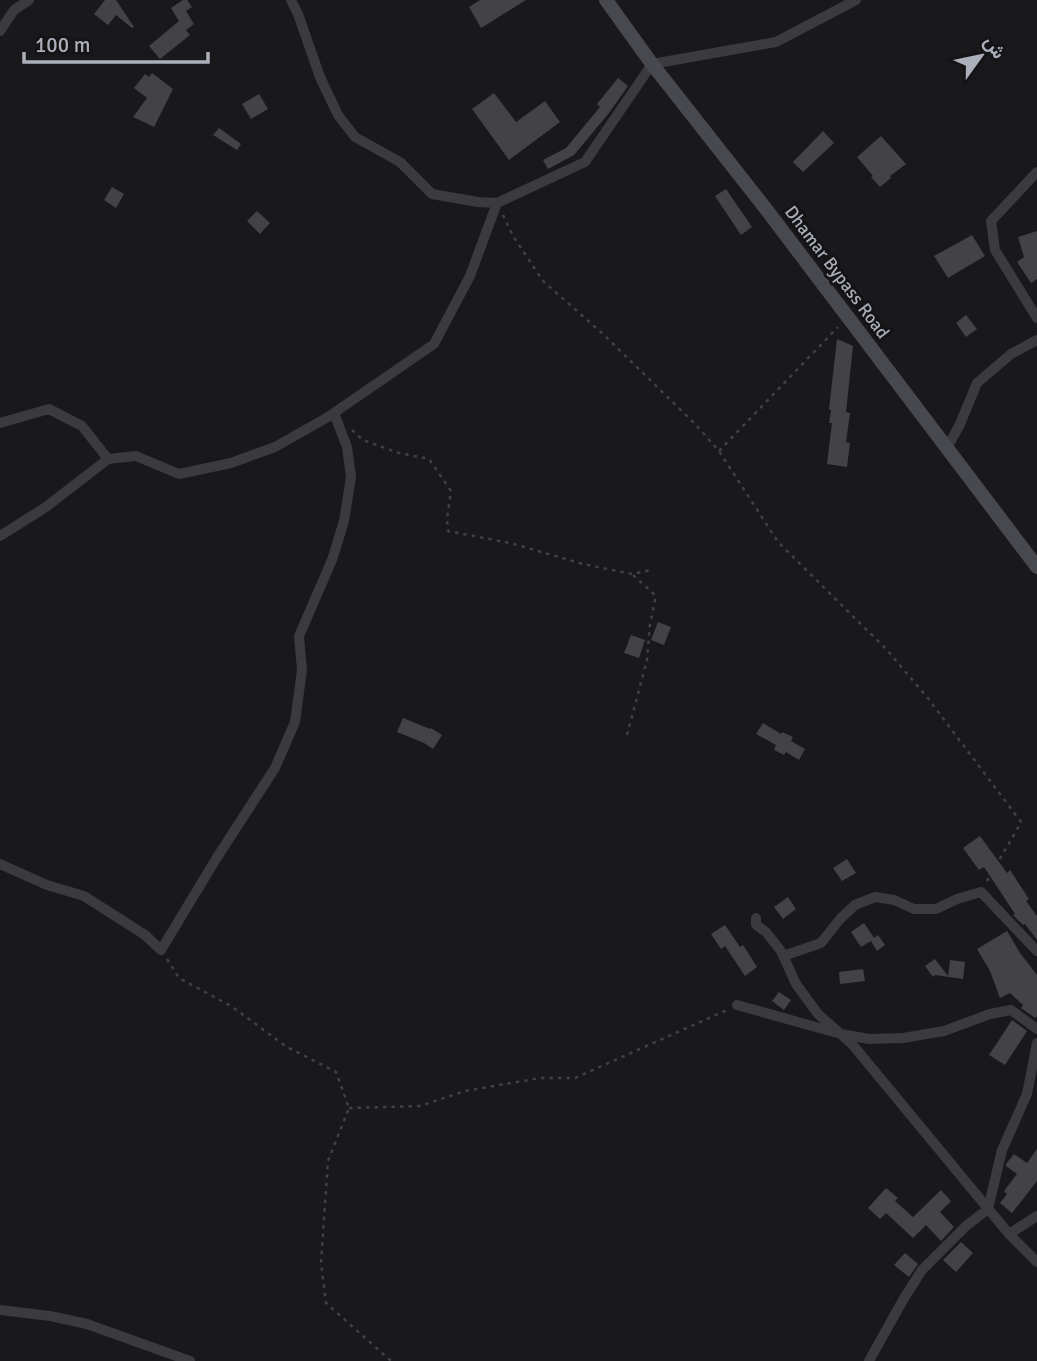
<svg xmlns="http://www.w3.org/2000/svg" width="1037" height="1361" font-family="Signika,Vazirmatn,sans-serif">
  <rect width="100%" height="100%" fill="#19181a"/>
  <path fill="#434347" d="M105 0H116L134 27 132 28 116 15 108 25 94 14Z
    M183 0H187L192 7 186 11 194 24 186 30 190 35 160 59 149 46 179 21 171 8Z
    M480 0H526L481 28 469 7Z
    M152 73 173 89 154 127 133 117 147 98 134 88 145 74 149 77Z
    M618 78 628 86 609 113 574 155 548 169 543 160 566 148 600 107 597 104Z
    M494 93 516 122 545 101 560 122 509 160 472 109Z
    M259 94 268 109 251 119 242 104Z
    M219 128 241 144 237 150 213 135Z
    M823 131 834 143 803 172 793 162Z
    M881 136 906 164 890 176 891 178 880 187 871 177 873 176 857 157Z
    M112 187 124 194 116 208 104 200Z
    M726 189 752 227 741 235 715 196Z
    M257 211 270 223 260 234 247 221Z
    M1037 231V279L1031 283 1017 262 1024 257 1018 237Z
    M972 235 985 256 948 278 934 256Z
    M966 315 977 329 966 337 956 323Z
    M837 339 853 346 846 412 850 413 846 442 850 443 847 467 827 464 832 423H829L831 410 829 409Z
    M658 622 671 627 664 645 651 640Z
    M631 635 645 640 639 658 624 653Z
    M403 718 430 729 431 728 442 735 433 749 424 743 397 732Z
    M763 723 781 734 782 732 793 737 791 741 805 749 799 760 786 752 784 755 774 750 776 745 756 734Z
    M980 836 1007 873 1010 870 1029 899 1026 901 1037 916V940L1025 924 1023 925 1013 915 1015 914 984 867 979 870 963 848Z
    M847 859 856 873 842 881 833 868Z
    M788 897 796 909 783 919 774 907Z
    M864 923 874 938 878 935 885 945 877 951 871 941 861 947 851 932Z
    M725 925 740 947 743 945 757 967 745 976 725 946 721 949 711 934Z
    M1007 931 1020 953 1037 975V1016L1035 1018 1021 1008 1023 1005 1010 993 1000 998 990 971 977 949Z
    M935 959 948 976 950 960 965 962 963 979 935 975 933 977 925 966Z
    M863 969 865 981 840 984 839 972Z
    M779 992 791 1000 784 1010 772 1001Z
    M1012 1020 1027 1031 1005 1065 989 1055Z
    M1037 1149V1181L1012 1213 1000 1203 1007 1194 1004 1191 1017 1174 1006 1166V1164L1014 1154 1027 1163Z
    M886 1188 898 1198 895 1201 913 1217 941 1190 951 1201 940 1212 954 1227 941 1241 926 1225 913 1238 886 1213 880 1219 868 1208Z
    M961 1242 973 1253 956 1272 943 1260Z
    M905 1253 918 1264 909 1277 894 1265Z"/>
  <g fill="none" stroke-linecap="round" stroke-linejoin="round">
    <path stroke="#404146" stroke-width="2.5" stroke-dasharray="3.5 5" stroke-linecap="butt" d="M503 215 513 236 543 281 603 334 695 424 719 451 778 542 886 649 927 697 1021 822C1010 843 997 862 986 883
      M352 430 363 440 399 453 429 459 451 491 447 519 448 531 510 543 583 564 632 574 651 570
      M719 451 838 327
      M627 735 647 660 650 624 656 596 632 574
      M167 959 179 978 231 1006 287 1047 336 1072 349 1108 328 1161 321 1263 326 1303 391 1361
      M349 1108 420 1106 465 1091 540 1078H575L727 1010"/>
    <path stroke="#3a3a3f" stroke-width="10" d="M291 0 298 14 320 77 338 115 355 137 400 162 432 194 478 202 497 203
      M0 31 14 10 29 0
      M1037 172 991 221 995 250 1037 318
      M0 423 49 409 82 426 108 459
      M947 448 960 424 977 383 1011 354 1037 340
      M0 536 46 507 108 459 136 456 179 474 231 463 275 447 328 417 434 344 470 276 497 203 585 162 652 64 776 42 856 0
      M0 864 47 885 84 896 145 935 161 950 216 859 275 768 295 722 302 670 299 636 332 560 344 521 351 477 347 447 334 413
      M756 918V925L766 932 781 951 796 984 818 1014 852 1044 1009 1234 1037 1262
      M783 956 821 943 840 919 855 905 875 897 894 900 914 909H936L957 899 981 892 1037 951
      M737 1005 841 1034 869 1039 903 1038 944 1031 990 1014 1011 1010 1037 1029
      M1009 1234 1037 1216
      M0 1310 50 1316 87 1324 190 1361
      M869 1361 903 1300 922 1270 966 1226 988 1209 1002 1150 1027 1094 1037 1043"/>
    <path stroke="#48494f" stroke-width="14" d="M606 0 652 64 766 209 1037 567"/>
  </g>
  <g text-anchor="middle" stroke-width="6" stroke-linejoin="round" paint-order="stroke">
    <g font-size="18" fill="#abafb9" stroke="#141315">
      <text transform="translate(837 272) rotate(53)" y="6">Dhamar Bypass Road</text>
    </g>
  </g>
  <g transform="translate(981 56) rotate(57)" stroke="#141315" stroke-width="5" paint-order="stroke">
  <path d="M0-5L12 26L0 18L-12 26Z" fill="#abafb9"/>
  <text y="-10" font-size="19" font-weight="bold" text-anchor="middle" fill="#abafb9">ش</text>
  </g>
  <path d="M24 52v10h184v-10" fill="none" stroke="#abafb9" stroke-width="3.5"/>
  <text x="35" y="52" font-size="21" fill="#abafb9" stroke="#141315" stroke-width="5" paint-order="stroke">100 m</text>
</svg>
